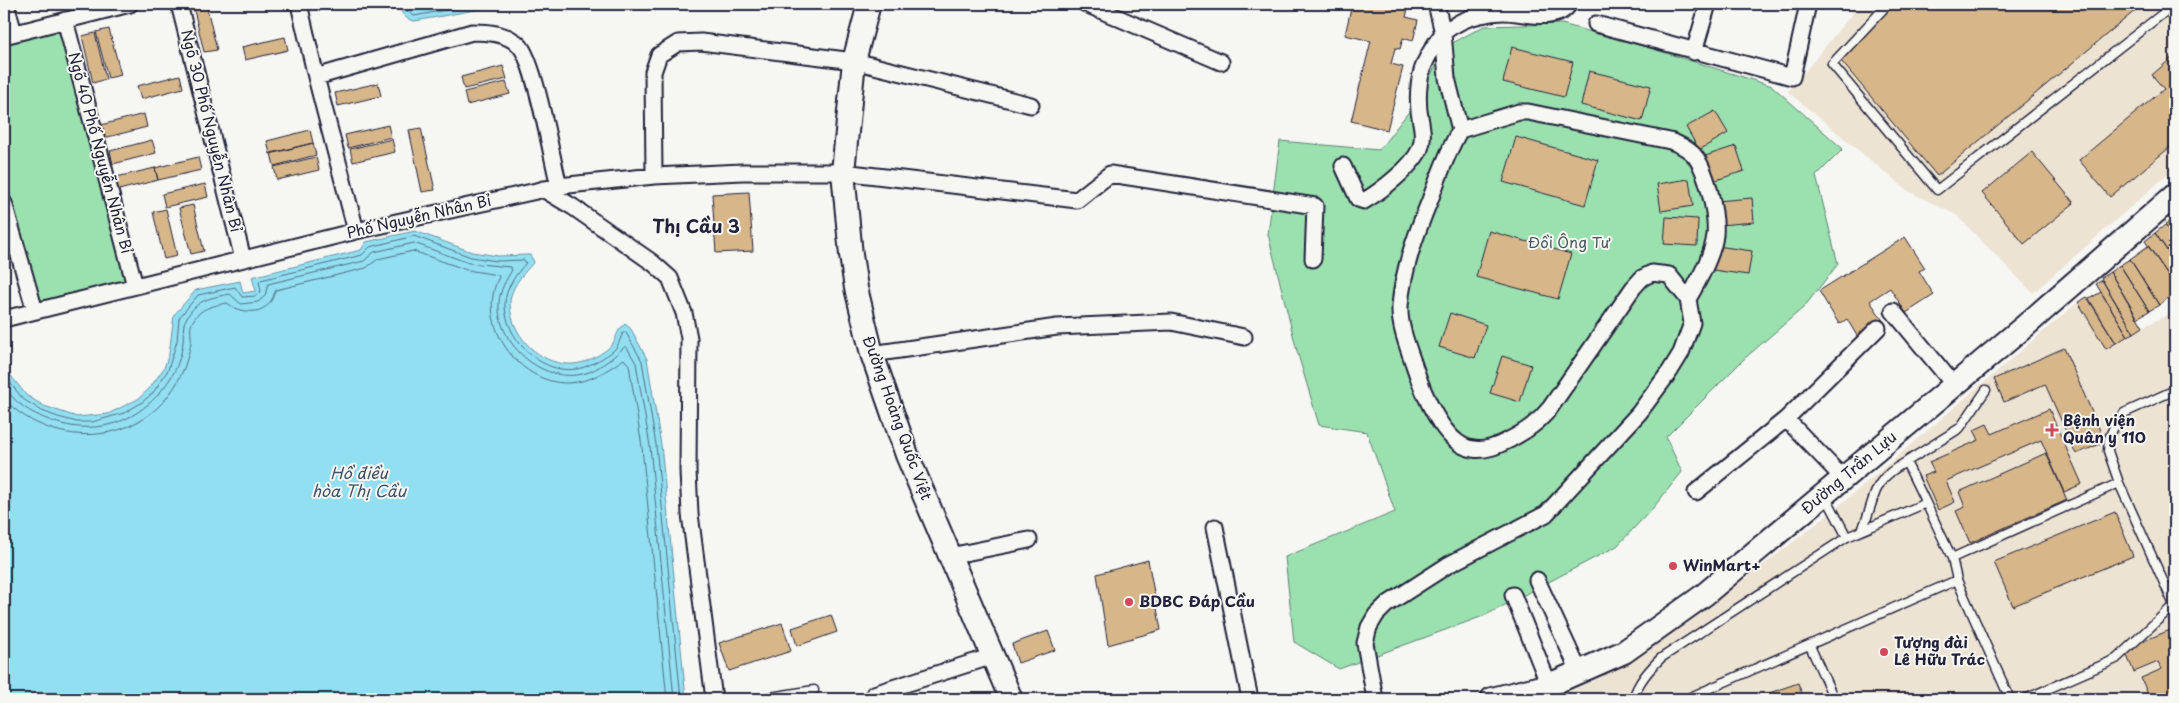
<svg xmlns="http://www.w3.org/2000/svg" width="2179" height="703" font-family="'Playpen Sans',sans-serif">
  <rect width="100%" height="100%" fill="#f6f6f2"/>
  <filter id="ink" filterUnits="userSpaceOnUse"><feTurbulence type="fractalNoise" baseFrequency=".02" numOctaves="2"/><feDisplacementMap in="SourceGraphic" scale="10" xChannelSelector="R" yChannelSelector="G"/><feConvolveMatrix kernelMatrix="1 2 1 2 8 2 1 2 1" color-interpolation-filters="sRGB"/></filter>
  <g filter="url(#ink)">
    <path fill="#ede3d3" d="M1860 4H2175V168L2033 293 1956 215 1908 191 1788 92Z
      M2078 302 2106 349 2143 327 2175 311V699H1548L1594 680 1650 645 1741 582 1833 511Z"/>
    <path fill="#9ae1af" stroke="#5e8275" d="M65 20 135 286 35 311 4 203V37Z
      M1562 24 1650 48 1772 86 1843 149 1816 176 1838 264 1804 307 1745 358 1666 437 1682 472 1653 508 1617 546 1486 615 1339 669 1294 642 1285 557 1395 512 1367 432 1319 425 1297 351 1268 234 1280 141 1379 150 1414 105 1447 46 1484 26Z"/>
    <path fill="#92dff1" stroke="#6593a8" d="M398 4H508L415 21C405 20 401 13 398 4Z
      M415 231 472 252 498 256 530 255 534 262C524 273 510 287 510 304 511 340 548 373 584 362 592 359 608 351 613 343 617 336 617 330 625 324L631 329 647 359 661 445 686 699H4V367L26 395 44 406 77 417 108 414 138 399 149 389 164 368 169 354 174 315 196 290 240 281 243 293 256 291 252 277 361 250 366 242Z"/>
    <g fill="none" stroke-linecap="round" stroke-linejoin="round">
      <path stroke="#4f6e84" stroke-width="1" d="M403 4 407 11 414 16 478 4
        M4 375 23 399 42 411 58 417 77 422H92L124 413 141 403 153 393 168 370 177 341 179 318 198 295 235 287 242 297 256 296 261 291 259 282 261 280 362 255 370 247 414 236 471 257 497 261 524 260 526 263C516 274 505 289 505 304 505 342 548 382 587 366 596 362 610 355 616 348 620 343 620 336 625 331L642 361 656 445 681 699
        M4 386C14 403 31 413 49 420 99 439 146 420 173 374 178 365 182 352 183 342 184 334 182 325 186 319 197 299 210 298 230 294L241 304 258 302 265 296 268 284 364 261 374 252 414 243 469 263 510 267 512 270C506 280 500 290 499 302 496 345 546 388 589 372 604 366 615 355 626 346L636 363 650 446 674 699
        M4 399C55 453 148 446 181 375 186 365 189 353 191 342 192 336 189 329 192 323 199 308 212 306 227 303 239 312 260 317 271 301 273 298 274 293 276 290L366 268 378 259 413 251 467 270 498 275 499 277C475 323 518 384 568 383 591 382 606 371 624 359L629 365 642 447 667 699"/>
    </g>
    <path fill="#d7b78a" stroke="#22223b" d="M206 4 217 50 204 52 193 6Z
      M1352 4H1379L1392 7 1393 4H1401L1400 7 1408 9 1406 17 1418 20 1413 41 1403 38 1400 49 1395 48 1391 64 1403 67 1387 130 1351 121 1371 41 1345 35Z
      M1896 4H2143L1937 176 1836 55Z
      M109 29 121 75 108 78 96 32Z
      M95 33 106 79 93 83 82 36Z
      M285 37 288 50 245 60 242 47Z
      M1512 47 1573 62 1564 97 1503 82Z
      M2175 55V143L2110 197 2079 160 2164 89 2152 75Z
      M503 66 507 79 464 89 461 77Z
      M1589 71 1651 86 1642 121 1581 105Z
      M180 75 183 88 141 99 137 86Z
      M506 82 510 94 467 105 464 92Z
      M378 83 381 96 338 106 335 93Z
      M1715 111 1728 133 1699 150 1686 127Z
      M144 114 147 127 104 138 101 125Z
      M388 125 391 137 348 148 345 135Z
      M421 128 435 190 422 192 409 130Z
      M310 130 313 143 270 154 267 141Z
      M1516 137 1598 160 1585 205 1503 182Z
      M392 139 395 152 353 162 350 149Z
      M152 140 156 153 113 164 110 151Z
      M313 143 316 155 274 166 271 153Z
      M1736 146 1744 171 1713 181 1705 156Z
      M2032 152 2074 203 2024 244 1982 193Z
      M198 157 201 170 158 180 155 168Z
      M316 157 319 170 277 180 274 167Z
      M155 168 158 180 115 191 112 178Z
      M1689 179 1693 206 1661 211 1657 184Z
      M205 184 208 197 165 207 162 194Z
      M749 192 753 251 716 253 712 194Z
      M1752 198 1754 222 1720 225 1717 201Z
      M193 205 204 251 191 254 179 208Z
      M166 209 177 256 164 259 153 212Z
      M1666 217 1698 219 1697 246 1664 244Z
      M2175 218V239L2165 225Z
      M2165 225 2175 239V262L2155 233Z
      M1489 231 1571 254 1558 299 1476 277Z
      M2155 233 2175 262V285L2145 241Z
      M1905 237 1925 268 1919 271 1934 295 1906 313 1890 288 1870 301 1886 325 1860 341 1847 319 1839 324 1819 291Z
      M1717 246 1752 251 1748 275 1713 270Z
      M2148 246 2175 285V293L2159 305 2130 259Z
      M2130 259 2159 305 2149 311 2120 265Z
      M2120 265 2149 311 2137 318 2110 272Z
      M2110 272 2143 327 2134 333 2101 278Z
      M2102 280 2134 333 2128 336 2096 284Z
      M2101 292 2128 336 2116 343 2089 299Z
      M2087 297 2116 343 2106 349 2078 302Z
      M1450 313 1486 325 1475 358 1439 347Z
      M2064 348 2105 442 2076 454 2045 384 2004 402 1994 379Z
      M1502 356 1531 365 1520 402 1490 393Z
      M2049 409 2082 484 2064 492 2041 440 1946 481 1955 502 1938 510 1923 476 1934 472 1929 462 1979 440 1974 430 1987 424 1992 434Z
      M2046 453 2067 500 1970 543 1956 511 1965 507 1959 492Z
      M2115 512 2133 556 2013 606 1994 562Z
      M1148 560 1161 630 1108 645 1097 574Z
      M831 615 837 632 797 646 792 628Z
      M782 623 791 651 729 671 719 643Z
      M2175 628V699H2150L2141 678 2162 669 2158 662 2134 672 2124 649Z
      M1048 631 1055 650 1018 663 1012 644Z
      M1798 683 1804 699H1752Z"/>
    <g fill="none" stroke-linecap="round" stroke-linejoin="round">
      <g stroke="#22223b" stroke-width="11">
        <path id="lane" d="M1888 4 1832 64 1937 190 2175 4
          M1826 497 1847 537
          M1926 503 1906 462 1960 428 1986 390
          M1862 530C1877 497 1869 482 1906 462
          M1957 580 2010 699
          M1810 646 1834 699
          M758 699 814 690
          M1633 699C1638 682 1649 670 1661 658L1847 537 1926 503 1952 558
          M1686 699 1957 580 1952 558 2119 483
          M2025 699 2116 659 2174 605 2119 483 2108 451 2109 438 2113 429 2124 413 2175 390"/>
      </g>
      <g stroke="#22223b" stroke-width="19">
        <path id="street" d="M6 4 14 33
          M179 4 243 259
          M299 4 316 77 356 231
          M1086 4 1221 62
          M65 20 135 286
          M1596 24 1792 77 1808 4
          M4 36 130 4
          M1694 52 1708 4
          M316 77 472 32C488 32 506 33 519 45 535 60 552 160 559 186
          M1460 130 1447 78 1443 33C1454 24 1466 18 1481 15 1488 13 1497 12 1504 12 1522 12 1557 24 1569 4
          M1343 166 1358 199 1364 201C1381 191 1412 167 1420 149 1425 136 1421 124 1419 111 1416 77 1423 60 1443 33L1436 4
          M654 176 653 72 659 55 678 43 701 42 854 61 1031 105
          M543 189 573 207 653 263 670 278 684 313 689 338 688 471 690 514 714 699
          M4 203 35 311
          M1893 311 1954 385
          M4 319 356 231 559 186 654 176 743 172H843L1077 200 1110 174 1315 206 1313 259
          M872 354 1057 327 1171 322 1244 337
          M1786 419 1843 478
          M1696 492 1786 419 1878 328
          M1215 527 1250 699
          M950 556 1029 540
          M1537 580 1579 671
          M1513 595 1549 685
          M874 694 993 656
          M1375 699 1365 643 1369 627 1376 615 1386 605 1448 565 1546 514 1639 413 1670 371 1681 353 1692 323 1688 299 1669 275 1652 273 1642 278 1633 288 1550 408C1538 423 1526 431 1509 440 1497 446 1486 451 1473 449 1443 445 1422 390 1414 365 1408 347 1399 326 1400 306 1403 269 1416 234 1430 200 1439 176 1447 152 1460 130L1519 112H1528L1670 141C1679 144 1686 147 1693 154 1707 169 1717 215 1715 235 1713 255 1698 282 1688 299"/>
      </g>
      <g stroke="#22223b" stroke-width="26">
        <path id="secondary" d="M869 4 854 61 843 172 851 255 856 288 872 354 907 455 1011 699
          M1492 699 1549 685 1624 652 1704 595 2025 326 2175 195"/>
      </g>
      <use href="#lane" stroke="#f6f6f2" stroke-width="8"/>
      <use href="#street" stroke="#f6f6f2" stroke-width="15"/>
      <use href="#secondary" stroke="#f6f6f2" stroke-width="22"/>
    </g>
  </g>
  <g fill="#d1495b" stroke="#f6f6f2" stroke-width="2">
    <path d="M2049.5 422.5h5v5h5v5h-5v5h-5v-5h-5v-5h5z"/>
    <circle cx="1673" cy="566" r="5"/>
    <circle cx="1129" cy="602" r="5"/>
    <circle cx="1884" cy="652" r="5"/>
  </g>
  <g text-anchor="middle" stroke-width="4" stroke-linejoin="round" paint-order="stroke">
    <g font-size="15" fill="#22223b" stroke="#f6f6f2">
      <text transform="translate(211 131) rotate(76)" y="5">Ngõ 30 Phố Nguyễn Nhân Bỉ</text>
      <text transform="translate(100 153) rotate(75)" y="5">Ngõ 40 Phố Nguyễn Nhân Bỉ</text>
      <text transform="translate(419 217) rotate(-13)" y="5">Phố Nguyễn Nhân Bỉ</text>
      <text transform="translate(897 418) rotate(70)" y="5">Đường Hoàng Quốc Việt</text>
      <text transform="translate(1849 473) rotate(-40)" y="5">Đường Trần Lựu</text>
    </g>
    <g font-size="15" fill="#465b5e" stroke="#f6f6f2">
      <text x="1569" y="248">Đồi Ông Tư</text>
    </g>
    <g font-size="15" font-weight="bold" fill="#22223b" stroke="#f6f6f2" text-anchor="start">
      <text x="2063" y="426">Bệnh viện<tspan x="2063" dy="17">Quân y 110</tspan></text>
      <text x="1683" y="571">WinMart+</text>
      <text x="1139" y="607">BDBC Đáp Cầu</text>
      <text x="1894" y="648">Tượng đài<tspan x="1894" dy="17">Lê Hữu Trác</tspan></text>
    </g>
    <g font-size="16" font-style="italic" fill="#3e5168" stroke="#f6f6f2">
      <text x="359" y="479">Hồ điều<tspan x="359" dy="18">hòa Thị Cầu</tspan></text>
    </g>
    <g font-size="18" font-weight="bold" fill="#22223b" stroke="#f6f6f2">
      <text x="696" y="233">Thị Cầu 3</text>
    </g>
  </g>
  <rect width="2179" height="703" fill="none" stroke="#f6f6f2" stroke-width="20"/>
  <rect x="10" y="10" width="2159" height="683" fill="none" stroke="#22223b" stroke-width="2" filter="url(#ink)"/>
</svg>
